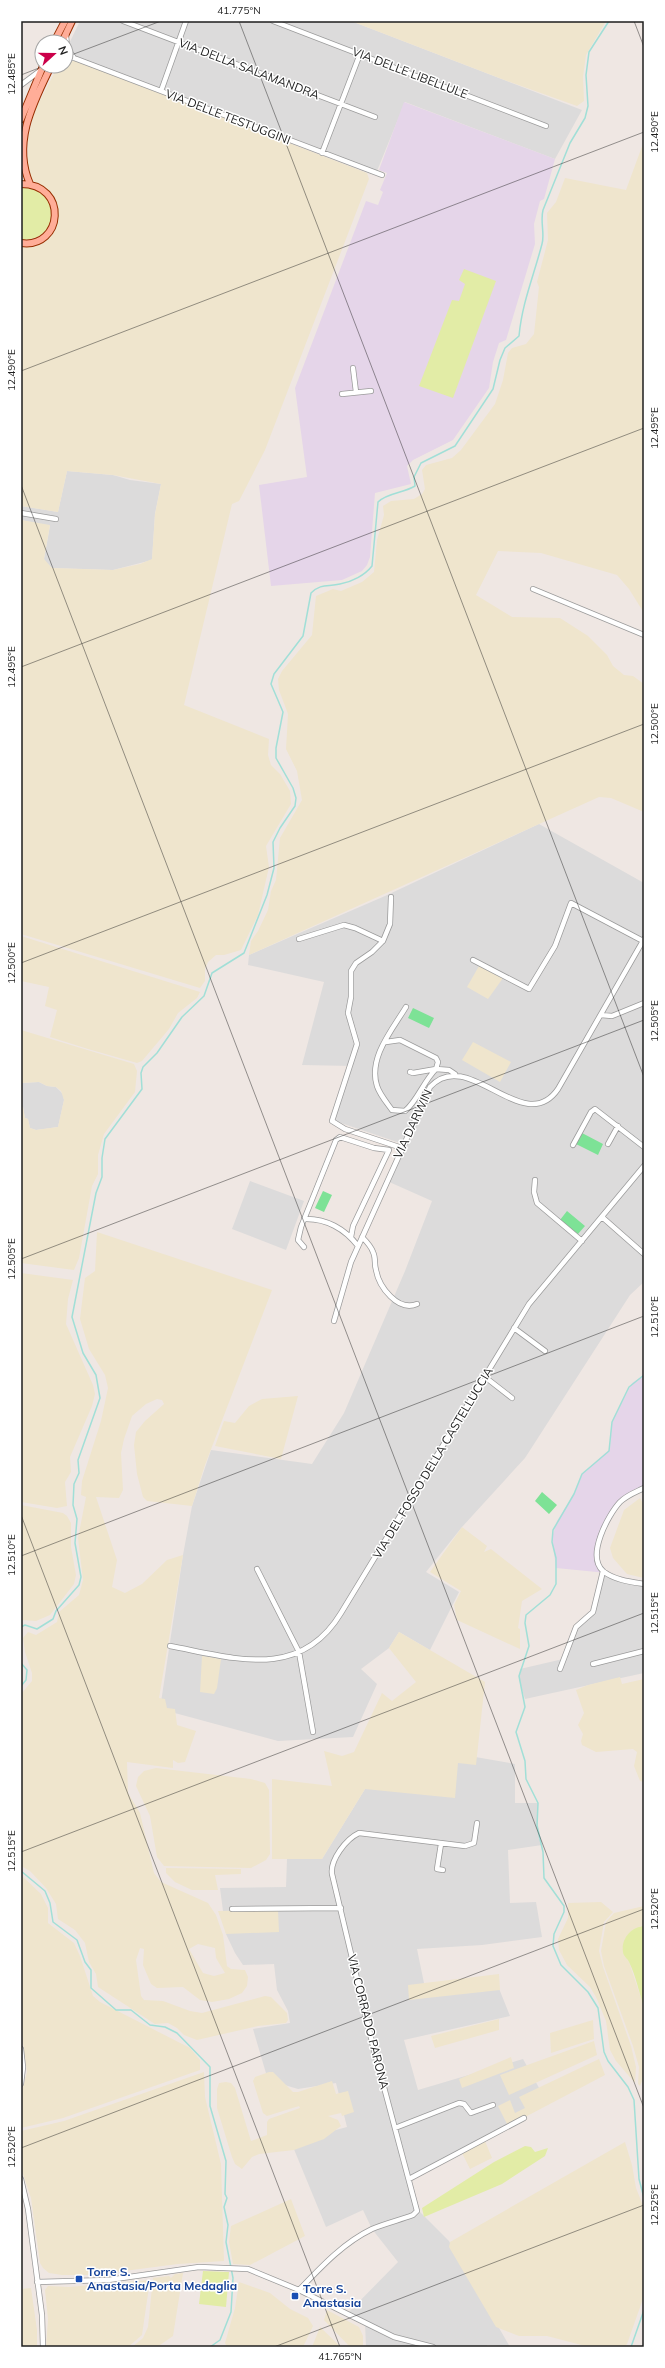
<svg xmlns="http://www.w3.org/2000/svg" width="665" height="2368" font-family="Mulish,sans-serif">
  <rect width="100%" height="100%" fill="#efe7e3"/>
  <path fill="#dcdbdb" d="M80 21H351L582 110 555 159 405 102 377 171 165 90 73 60 66 62V50Z
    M67 471 113 475 130 480 161 484 155 514 152 560 113 570 52 568 47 564 44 559 50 526 21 520V506L58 512Z
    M539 824 644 883V1282L630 1295 525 1458 462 1527 426 1572 459 1592 430 1650 399 1632 389 1648 361 1669 377 1684 353 1737 278 1741 160 1709 183 1555 192 1506 211 1450 312 1464 344 1413 405 1271 432 1201 387 1181 403 1144 332 1120 353 1066 302 1065 324 982 248 965 249 955 385 896Z
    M39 1082 47 1086 56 1087 63 1094 64 1100 58 1127 36 1130 30 1128 28 1119 25 1118 23 1107H21V1083Z
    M250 1181 304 1201 286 1250 232 1229Z
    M603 1571 622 1579 644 1583V1673L525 1699 519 1680 520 1669 563 1659 574 1630 588 1618 595 1606Z
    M458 1754 515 1764V1803H538L537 1820 542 1845 508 1850 510 1903 536 1902 542 1937 482 1945 417 1949 425 1988 494 1976 510 2016 404 2040 418 2090 523 2059 548 2104 409 2179 417 2209 449 2241 510 2347 487 2345V2347H366L365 2323 347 2314 398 2262 372 2229 363 2210 326 2227 291 2142 347 2127 336 2083 298 2089 268 2080 253 2029 290 2023 288 2011 277 1990 274 1964 243 1965 235 1953 226 1934 220 1888 286 1887 287 1859H322L365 1789Z"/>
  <path fill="#e5d5e9" d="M404 102 555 159 544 199 540 201 534 224 535 244 506 340 499 343 493 362 489 388 453 440 413 460 407 466 411 484 375 493 370 557 367 565 362 571 342 580 271 586 259 485 307 477 295 388 366 201 378 205 383 192 380 190 387 173 379 170Z
    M644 1375V1488L622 1500 602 1534 597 1561 607 1573 556 1568 552 1538 557 1521 574 1494 582 1474 610 1449 612 1422 632 1383Z"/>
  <path fill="#efe5cd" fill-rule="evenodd" d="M351 21H606L586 55 583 77 584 101 577 106 507 81Z
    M73 60 367 173 369 179 265 450 239 501 232 504 184 705 269 739 268 755 271 765 280 774 290 791 291 804 266 846 269 867 258 915 241 950 224 955H216L208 962 205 969V981L200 988 21 934V520L50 525 44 559 52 568 113 570 140 564 152 559 155 514 161 484 113 475 67 471 58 512 21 506V246L39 244 48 237 55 229 58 220 56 200 50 192 33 181 30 176 28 167V138L35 110 58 66H66V62Z
    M644 141V613L629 589 617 575 541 553 498 551 476 595 512 617 560 618 588 636 607 655 613 666 624 675 633 676 644 684V812L611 798 599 797 249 955 251 941 258 931 268 910 271 891 276 880 280 838 302 800 297 771 286 749 288 714 279 690 278 679 282 671 312 635 316 596 333 589 341 591 362 582 374 572 377 540 384 515 383 506 391 501 414 499 422 494 425 489 422 470 426 465 452 458 461 450 495 404 503 380 508 353 512 348 526 344 534 334 539 287 537 282 548 240 547 213 556 202 565 178 626 190Z
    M21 936 200 992 197 998 178 1013 169 1029 142 1061 137 1063 88 1049 50 1037 57 1010 45 1006 49 987 21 981Z
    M479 966 503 978 488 999 467 987Z
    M21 1030 134 1064 137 1071 135 1092 104 1134 98 1155V1174L92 1186 79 1258 74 1270 21 1263V1107H23L25 1118 28 1119 30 1128 36 1130 58 1127 64 1100 61 1091 56 1087 47 1086 39 1082 21 1083Z
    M473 1042 511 1062 500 1082 462 1060Z
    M97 1232 272 1290 205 1465 192 1506 147 1501 143 1497 137 1474 134 1445 136 1432 145 1421 164 1404 162 1400 157 1399 146 1404 132 1416 124 1439 121 1453 123 1490 119 1498 96 1497 117 1560 112 1587 125 1593 142 1584 167 1560 183 1555 159 1698 165 1699 167 1708 175 1709 177 1725 196 1731 185 1762 178 1763 173 1760V1768L127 1762 128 1793 140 1813 154 1873 161 1882 208 1903 216 1915 223 1935 227 1966 231 1969 245 1970 248 1977 247 1986 242 1993 229 1999 212 2002 200 2000 183 1987 157 1988 151 1984 143 1965 144 1949 140 1948 136 1960 141 1996 144 2000 163 2001 190 2011 202 2013 265 1996 271 1997 287 2013 288 2020 286 2023 258 2026 197 2040 184 2035 177 2028 168 2023 155 2024 98 1987 96 1974 89 1962 85 1943 75 1930 58 1919 56 1904 46 1888 30 1871 21 1866V1694L32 1681V1673L25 1652 23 1638 28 1632 36 1635 57 1622 59 1612 79 1595 83 1580 78 1538 86 1497 81 1495 82 1481 101 1421 108 1388 105 1375 89 1349 80 1319 85 1278 95 1271ZM198 1944 215 1948 216 1958 225 1973 214 1976 203 1973 189 1949Z
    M21 1273 73 1280 68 1299 66 1324 93 1385 95 1394 92 1406 70 1457 71 1472 65 1482 67 1506 57 1508 21 1502Z
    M298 1396 281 1459 215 1446 224 1421 235 1423 249 1406 262 1399Z
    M640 1498 644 1505V1578L627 1574 613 1558 610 1548 624 1510Z
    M21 1505 63 1513 67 1516 71 1523V1547L76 1575 74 1584 50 1615 36 1621 21 1620Z
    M462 1527 487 1546 484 1552 491 1549 542 1589 522 1601 518 1628 520 1629V1649L457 1620 454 1605 461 1591 430 1572Z
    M399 1632 485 1682 476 1765 458 1763 455 1798 365 1789 322 1859H272V1779L332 1786 324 1751 342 1756 354 1752 382 1693 392 1701 416 1682 389 1648Z
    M202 1656 221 1659 217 1688 214 1694 200 1692Z
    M620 1677 622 1684 644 1679V1782L640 1781 634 1766 637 1752 633 1749 596 1752 582 1745 581 1741 583 1734 578 1725 584 1713 576 1690 588 1685Z
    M156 1768 251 1779 265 1783 269 1790 270 1854 266 1860 251 1868 164 1866 157 1857 150 1816 136 1786 138 1777 144 1771Z
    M166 1868 241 1869V1874L215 1875 218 1890H192L175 1882 166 1873Z
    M21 1875 41 1894 48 1908V1923L74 1943 80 1956 93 1996 100 2002 190 2048 200 2060V2070L63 2118 21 2128V2095L27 2072 21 2029Z
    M601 1902 613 1912 604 1922 599 1951 603 1967 631 2046 636 2067 635 2083 616 2061 610 2050 606 2021 596 1997 590 1987 567 1965 559 1950 558 1939 568 1918V1903Z
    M644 1906V1926H640L623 1954 629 1962 644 2007V2076L640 2086 638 2084 639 2067 633 2046 604 1966 601 1951 606 1922 614 1913Z
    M278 1910 279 1932 226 1934 218 1911Z
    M499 1974 500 1990 409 2000 408 1985Z
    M499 2019V2030L435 2048 431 2036Z
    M593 2020 594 2039 551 2053 550 2033Z
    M594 2041 597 2055 509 2095 500 2075Z
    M511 2057 514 2068 462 2088 459 2079Z
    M599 2059 605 2075 508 2126 498 2106 510 2100 515 2113 525 2108 519 2097Z
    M204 2072 205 2097 221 2164 224 2261 178 2264 93 2275H62L49 2273 43 2268 40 2263 31 2198 21 2168V2131L64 2121Z
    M269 2072H273L293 2092H298L332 2081 336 2094 348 2091 354 2112 342 2116 341 2113 328 2116 338 2120 341 2126 324 2139 294 2150 259 2154 252 2157 242 2169 235 2164 232 2157 217 2108V2089L219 2083 226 2082 231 2083 235 2088 251 2141 267 2135V2122L269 2119 300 2108 299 2106 267 2116 263 2113 253 2081 255 2077Z
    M485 2141 492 2158 470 2169 462 2153Z
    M625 2142 632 2165 636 2188 644 2208V2296L627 2344 624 2347H589L547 2336H519L496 2327 449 2247 450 2242Z
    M291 2199 305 2236 250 2265 233 2264 229 2242 231 2226Z
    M183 2273 173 2336 157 2347H132L143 2338 148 2327 153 2278 169 2276 171 2278 175 2274Z
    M150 2280 142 2335 128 2347H46L48 2319 45 2290 48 2286 69 2287Z
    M239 2282 270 2293 290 2309 308 2318 313 2326 303 2347H227L225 2343 235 2308Z
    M31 2288 37 2330V2347H21V2289Z
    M327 2310 359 2327 363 2336V2347H350L324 2320Z
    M320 2327 341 2347H312Z"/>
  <path fill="#e2eca6" d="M21 188C61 184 64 241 21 240Z
    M464 269 496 281 453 398 419 386 452 300 459 301 465 284 459 280Z
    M644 1926V2007C639 1993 636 1976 629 1962 627 1958 623 1956 623 1952 621 1939 631 1927 644 1926Z
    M525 2146 531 2147 535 2152 548 2148 545 2156 502 2184 424 2217 422 2208 494 2162Z
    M203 2271 229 2272 226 2307 199 2304Z"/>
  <path fill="#7de296" d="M413 1008 434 1018 429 1028 408 1018Z
    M582 1133 603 1144 598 1155 576 1144Z
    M323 1191 332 1195 324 1212 315 1208Z
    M567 1211 585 1226 578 1234 560 1220Z
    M542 1492 557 1505 549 1514 535 1501Z"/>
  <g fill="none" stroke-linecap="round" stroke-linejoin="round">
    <path stroke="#a1dfd7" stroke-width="1.5" d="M644 1375 629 1387 612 1422 609 1451 582 1474 574 1494 553 1530 552 1542 556 1558V1584L550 1595 526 1615 525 1623 529 1646 519 1676 525 1707 516 1732 525 1761 526 1779 538 1803 537 1826 543 1852 544 1878 564 1906V1912L554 1934 553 1946 561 1965 588 1992 598 2008 604 2052 608 2061 628 2087 634 2100 639 2179 644 2198
      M21 1627 25 1625 37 1629 53 1619 56 1611 79 1585 81 1577 75 1543 77 1519 73 1505 74 1484 79 1473 78 1460 100 1398 96 1375 83 1353 72 1317 96 1193 102 1177V1158L105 1139 142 1089 141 1073 143 1067 157 1053 182 1017 204 996 212 973 244 953 267 895 274 868 273 842 280 828 295 806 296 798 293 788 276 758V748L283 712 271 684 274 674 303 636 311 593C321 583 328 587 340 584 352 582 365 575 372 566L378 502C386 493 404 493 415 486L414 477 421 463 455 446 493 389 500 360 505 348 519 336C522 303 534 275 542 244 545 234 540 222 543 210L570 143 585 118 588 106 586 75 589 52 609 21
      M21 1663 27 1670 26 1680 21 1686
      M21 1871 45 1891 50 1903 53 1922 77 1940 85 1962 91 1970V1988L116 2010H131L150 2025 165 2027 177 2033 210 2067V2106L226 2161 225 2194 227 2198 224 2207 228 2225 226 2242 233 2278 231 2312 220 2340 210 2347
      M631 2347 644 2310"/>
    <g stroke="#9b9b9b" stroke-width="6">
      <path id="minor" d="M123 21 375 117
        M273 21 546 126
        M66 58H74L67 48 66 34
        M74 58 382 175
        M21 85 41 70
        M161 91 186 21
        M322 153 360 54
        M353 368 356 392
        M342 394 371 391
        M21 513 56 519
        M533 589 644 635
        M391 897 390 924 383 941 372 952 356 963 351 971V997L348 1013 357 1044 332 1121 345 1129 402 1148
        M299 939 344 925 355 928 383 941
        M473 960 529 989 555 946 571 903 643 941
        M406 1007C392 1030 368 1058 377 1086 380 1095 387 1103 392 1110L405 1111C418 1100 423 1082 436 1069L449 1070 455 1074
        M601 1015 612 1016 644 1003
        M386 1042 400 1040 436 1058 438 1062 436 1069 413 1073 410 1072
        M608 1144 618 1126
        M573 1145 591 1112 595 1109 644 1147
        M535 1180 534 1192 537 1203 582 1241
        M602 1217 644 1254
        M304 1219C326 1218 345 1229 358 1246
        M362 1237C366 1241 371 1246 373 1252 376 1258 374 1264 376 1270 379 1287 398 1312 417 1304
        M304 1247 298 1240 301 1227 336 1140 340 1137 374 1148 389 1150 353 1226 351 1237
        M334 1321 351 1262 430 1087C468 1045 524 1139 558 1089L644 939
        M514 1328 545 1351
        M485 1377 512 1398
        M644 1488C636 1492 627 1495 620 1502 608 1515 586 1556 603 1571 614 1580 631 1582 644 1584
        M257 1569 299 1652 313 1732
        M170 1646C234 1658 300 1681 341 1613L529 1304 644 1166
        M593 1664 644 1651
        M560 1669 576 1627 593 1612 603 1571
        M441 1844 437 1869 443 1870
        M232 1909 341 1908
        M21 2049 23 2067 21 2084
        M395 2128 459 2103 464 2104 471 2113 493 2105
        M21 2179 28 2209 42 2315 43 2347
        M409 2179 524 2118
        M37 2282 108 2280 199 2267 248 2269 299 2290 394 2337 433 2347
        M299 2290C321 2267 343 2243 372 2229 386 2223 400 2220 413 2215L417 2211 373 2046 332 1874C330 1860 346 1839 359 1833L465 1846 474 1843 477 1823"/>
    </g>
    <g stroke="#972e00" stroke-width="8">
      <path id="major" d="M54 42 65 21
        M62 42 72 21
        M21 119 43 66
        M21 184C69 184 63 249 21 243
        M30 184C12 143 33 103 51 66"/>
    </g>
    <use href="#minor" stroke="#fff" stroke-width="4.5"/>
    <use href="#major" stroke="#ffad98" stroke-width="6"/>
  </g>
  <path fill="none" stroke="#1e1e1e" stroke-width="1" stroke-opacity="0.45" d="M239 21 644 1077M634 21 644 47M66 57 161 21M21 75 44 66M21 371 644 132M21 485 644 2108M21 667 644 428M21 963 644 724M21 1259 644 1020M21 1515 340 2347M21 1556 644 1316M21 1852 644 1613M21 2148 644 1909M274 2347 644 2205"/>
  <g fill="#1a4fb4" stroke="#fff" stroke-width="1.5">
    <rect x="75" y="2275" width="8" height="8" rx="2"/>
    <rect x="291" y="2292" width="8" height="8" rx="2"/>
  </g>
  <g text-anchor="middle" stroke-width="3" stroke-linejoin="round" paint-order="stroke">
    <g font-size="12" fill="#1e1e1e" stroke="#fff">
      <text transform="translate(249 69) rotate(21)" y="4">VIA DELLA SALAMANDRA</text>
      <text transform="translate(410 73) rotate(21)" y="4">VIA DELLE LIBELLULE</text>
      <text transform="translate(228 117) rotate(21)" y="4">VIA DELLE TESTUGGINI</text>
      <text transform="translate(413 1124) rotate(-65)" y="4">VIA DARWIN</text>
      <text transform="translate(433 1463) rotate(-59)" y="4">VIA DEL FOSSO DELLA CASTELLUCCIA</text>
      <text transform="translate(368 2022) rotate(76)" y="4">VIA CORRADO PARONA</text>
    </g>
    <g font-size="12" font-weight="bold" fill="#164399" stroke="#fff" text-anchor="start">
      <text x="87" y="2276">Torre S.<tspan x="87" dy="14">Anastasia/Porta Medaglia</tspan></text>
      <text x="303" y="2293">Torre S.<tspan x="303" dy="14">Anastasia</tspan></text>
    </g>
  </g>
  <rect width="665" height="2368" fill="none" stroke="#ffffff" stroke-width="44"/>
  <g transform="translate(54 54) rotate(69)"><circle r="19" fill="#ffffff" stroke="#a5a5a5"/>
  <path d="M0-3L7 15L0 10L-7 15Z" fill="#cb004a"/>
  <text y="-6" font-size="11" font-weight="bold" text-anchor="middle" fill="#1e1e1e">N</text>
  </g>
  <rect x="22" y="22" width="621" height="2324" fill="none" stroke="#1e1e1e" stroke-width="1.5"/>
  <g font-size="10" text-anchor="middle" fill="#1e1e1e">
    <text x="239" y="14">41.775°N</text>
    <text transform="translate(11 74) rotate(-90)" y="4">12.485°E</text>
    <text transform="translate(654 132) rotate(-90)" y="4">12.490°E</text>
    <text transform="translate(11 370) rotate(-90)" y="4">12.490°E</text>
    <text transform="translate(654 428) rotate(-90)" y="4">12.495°E</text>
    <text transform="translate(11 667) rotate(-90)" y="4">12.495°E</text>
    <text transform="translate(654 724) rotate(-90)" y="4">12.500°E</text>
    <text transform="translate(11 963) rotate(-90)" y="4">12.500°E</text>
    <text transform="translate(654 1021) rotate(-90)" y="4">12.505°E</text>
    <text transform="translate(11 1259) rotate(-90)" y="4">12.505°E</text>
    <text transform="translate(654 1317) rotate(-90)" y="4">12.510°E</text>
    <text transform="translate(11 1555) rotate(-90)" y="4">12.510°E</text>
    <text transform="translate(654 1613) rotate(-90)" y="4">12.515°E</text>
    <text transform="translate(11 1851) rotate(-90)" y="4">12.515°E</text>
    <text transform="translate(654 1909) rotate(-90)" y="4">12.520°E</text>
    <text transform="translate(11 2147) rotate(-90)" y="4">12.520°E</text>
    <text transform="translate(654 2205) rotate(-90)" y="4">12.525°E</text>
    <text x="340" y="2360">41.765°N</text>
  </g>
</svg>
